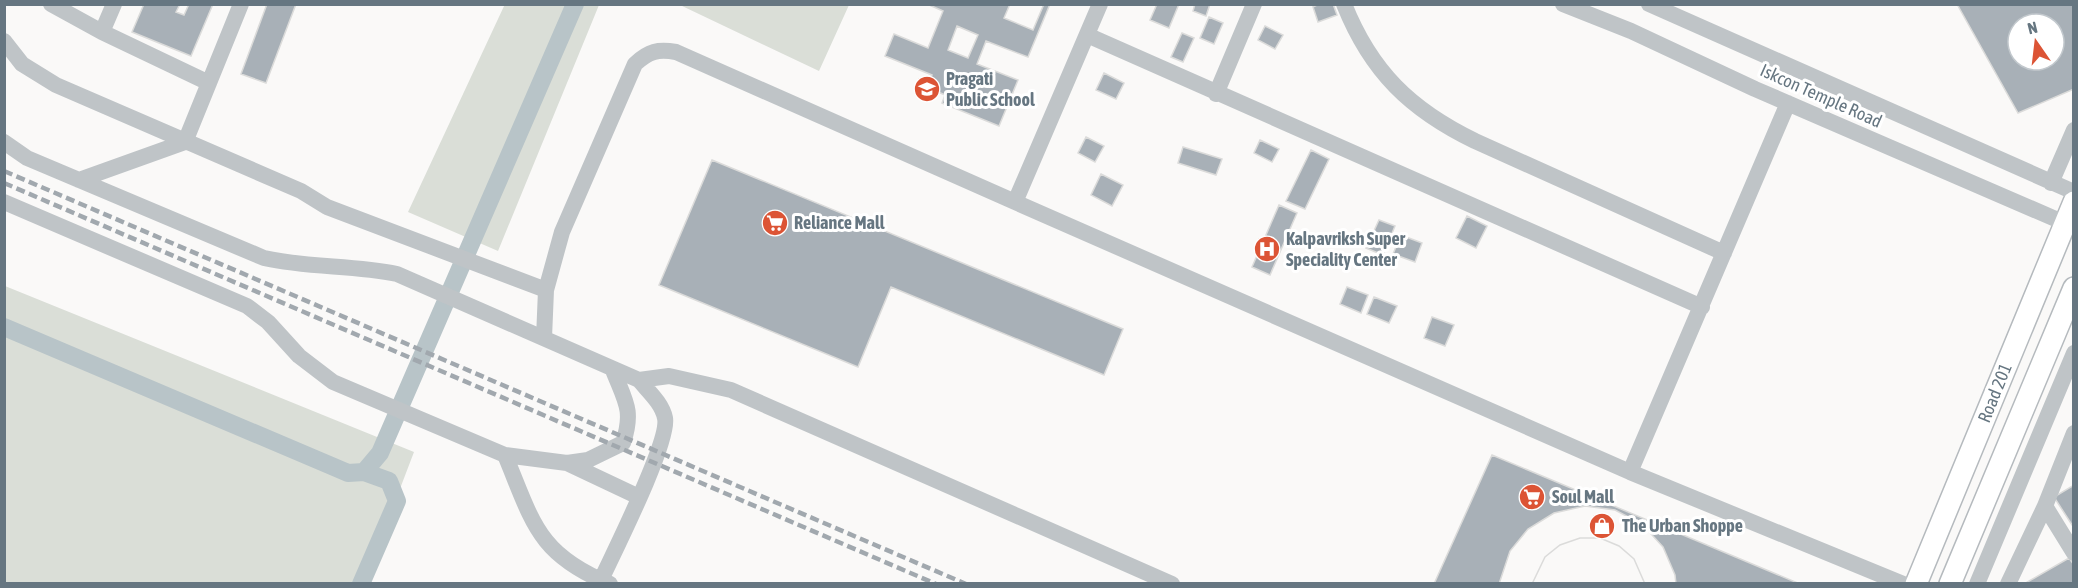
<svg xmlns="http://www.w3.org/2000/svg" width="2078" height="588" font-family="'Asap Condensed',sans-serif">
  <rect width="100%" height="100%" fill="#faf9f8"/>
  <path fill="#daded7" d="M505 4 599 5 498 251 408 212Z
    M680 5H849L819 71Z
    M5 286 414 452 364 583H5Z"/>
  <g fill="none" stroke-linecap="round" stroke-linejoin="round">
    <path stroke="#b8c4c8" stroke-width="18" d="M4 327 334 467 348 473 364 472 380 453 575 4
      M361 584 397 501 389 481 364 472"/>
  </g>
  <path fill="#a8b0b7" stroke="#dbdbda" stroke-width="1.5" fill-rule="evenodd" d="M144 4H180L176 12 184 15 189 4H213L191 56 132 32Z
    M267 4H296L266 83 241 74Z
    M927 4H1010L1004 18 1033 30 1044 4H1050L1028 57 986 41 977 64 1018 80 999 126 942 103 945 95 927 87 932 75 885 56 894 34 928 48 943 11ZM957 26 978 35 968 58 948 50Z
    M1157 4H1179L1169 28 1150 20Z
    M1195 4H1210L1206 16 1193 11Z
    M1319 4H1333L1337 15 1318 22 1313 7Z
    M1957 4H2074V89L2018 113ZM2018 24H2054V60H2018Z
    M1209 17 1223 23 1214 44 1200 38Z
    M1265 26 1283 35 1275 49 1258 40Z
    M1182 33 1194 38 1183 62 1171 57Z
    M1104 73 1124 83 1116 99 1096 90Z
    M1086 137 1104 146 1095 162 1078 153Z
    M1260 140 1279 149 1272 162 1254 153Z
    M1183 147 1222 159 1216 175 1178 163Z
    M1311 150 1329 159 1305 209 1286 201Z
    M712 160 1123 329 1104 375 891 287 858 367 659 285Z
    M1101 174 1123 185 1112 206 1091 195Z
    M1279 205 1297 213 1270 275 1252 267Z
    M1467 216 1487 226 1476 248 1456 238Z
    M1379 220 1395 226 1383 255 1366 248Z
    M1401 235 1422 243 1415 262 1393 254Z
    M1347 287 1368 295 1361 313 1340 304Z
    M1374 297 1397 306 1389 323 1367 314Z
    M1432 317 1454 325 1445 346 1424 338Z
    M1492 455 1800 584H1645L1634 559 1619 546 1600 538H1580L1560 545 1545 557 1532 584H1434Z
    M2074 485V528L2054 497Z
    M1585 506 1615 510 1642 524 1663 547 1675 575 1676 584H1645L1634 559 1619 546 1600 538H1580L1560 545 1545 557 1532 584H1499L1510 551 1528 529 1554 513Z
    M2069 558 2074 565V584H2024Z"/>
  <g fill="none" stroke-linecap="round" stroke-linejoin="round">
    <g stroke="#b5babe" stroke-width="24">
      <path id="major" d="M1916 584 2074 202
        M1950 584 2074 288"/>
    </g>
    <path stroke="#bfc4c7" stroke-width="16" d="M51 4 102 32 209 83
      M1100 4 1015 202 1630 472 1903 584
      M1344 4C1371 72 1411 110 1475 141L1724 253
      M1563 4 1631 31 1755 89 2074 227
      M1649 4 2074 192
      M102 32 114 4
      M1087 35 1702 307
      M4 41 22 64 56 85 301 191 327 207 546 290
      M1216 94 1254 4
      M4 142 27 158 264 258C308 268 353 265 397 274L639 380 669 376 731 390 1172 584
      M79 180 185 142 241 4
      M2051 183 2074 130
      M4 202 247 306 268 322 299 356 333 382 505 455 567 463 588 460 623 443C634 410 625 401 613 370
      M544 338 546 290 562 232 635 64C649 51 658 49 676 52L1015 202
      M2074 433 2045 506 2074 553
      M505 455C533 522 537 554 610 584
      M567 463 639 497
      M1630 472 1788 103
      M601 580C614 552 670 441 665 418 662 403 648 391 639 380
      M1977 584 2074 353
      M2008 584 2045 506"/>
    <use href="#major" stroke="#fff" stroke-width="21"/>
    <path stroke="#a1a8ae" stroke-width="4.5" stroke-dasharray="9 4.5" stroke-linecap="butt" d="M4 171 966 584
      M4 183 936 584"/>
  </g>
  <defs>
    <g id="school-disc" transform="scale(1.35)"><circle r="9.5" fill="#dc5435" stroke="#fff"/><path d="M0-5L7-2L0 1L-7-2ZM-4 1L0 2.5L4 1V4Q0 6-4 4Z" fill="#fff"/></g>
    <g id="supermarket-disc" transform="scale(1.35)"><circle r="9.5" fill="#dc5435" stroke="#fff"/><path d="M-6-5.5h2.5l.6 2H6L4.5 2H-2.5L-4.4-4H-6ZM-1.5 3.2a1.3 1.3 0 1 0 .1 0ZM3 3.2a1.3 1.3 0 1 0 .1 0Z" fill="#fff"/></g>
    <g id="hospital-disc" transform="scale(1.35)"><circle r="9.5" fill="#dc5435" stroke="#fff"/><path d="M-5-5h3v3.5h4V-5h3V5h-3V1.5h-4V5h-3Z" fill="#fff"/></g>
    <g id="shop-disc" transform="scale(1.35)"><circle r="9.5" fill="#dc5435" stroke="#fff"/><path d="M-5-2.5h2.3a2.7 3.5 0 0 1 5.4 0H5L5.5 6h-11ZM-1.5-2.5h3a1.5 2.3 0 0 0-3 0Z" fill="#fff"/></g>
  </defs>
  <g fill-rule="evenodd">
    <use href="#school-disc" x="927" y="89"/>
    <use href="#supermarket-disc" x="775" y="223"/>
    <use href="#hospital-disc" x="1267" y="249"/>
    <use href="#supermarket-disc" x="1532" y="497"/>
    <use href="#shop-disc" x="1602" y="526"/>
  </g>
  <g text-anchor="middle" stroke-width="6" stroke-linejoin="round" paint-order="stroke">
    <g font-size="18" font-weight="bold" fill="#667681" stroke="#fff" text-anchor="start">
      <text x="946" y="85">Pragati<tspan x="946" dy="21">Public School</tspan></text>
      <text x="794" y="229">Reliance Mall</text>
      <text x="1286" y="245">Kalpavriksh Super<tspan x="1286" dy="21">Speciality Center</tspan></text>
      <text x="1552" y="503">Soul Mall</text>
      <text x="1622" y="532">The Urban Shoppe</text>
    </g>
    <g font-size="18" fill="#667681" stroke="#fff">
      <text transform="translate(1821 96) rotate(24)" y="6">Iskcon Temple Road</text>
      <text transform="translate(1995 393) rotate(-68)" y="6">Road 201</text>
    </g>
  </g>
  <rect width="2078" height="588" fill="none" stroke="#667681" stroke-width="12"/>
  <g transform="translate(2036 42) rotate(346)"><circle r="28" fill="#ffffff" stroke="#c2c8cd" stroke-width="1.5"/>
  <path d="M0-4.5L10 22L0 15L-10 22Z" fill="#dc5435"/>
  <text y="-9" font-size="16" font-weight="bold" text-anchor="middle" fill="#667681">N</text>
  </g>
</svg>
